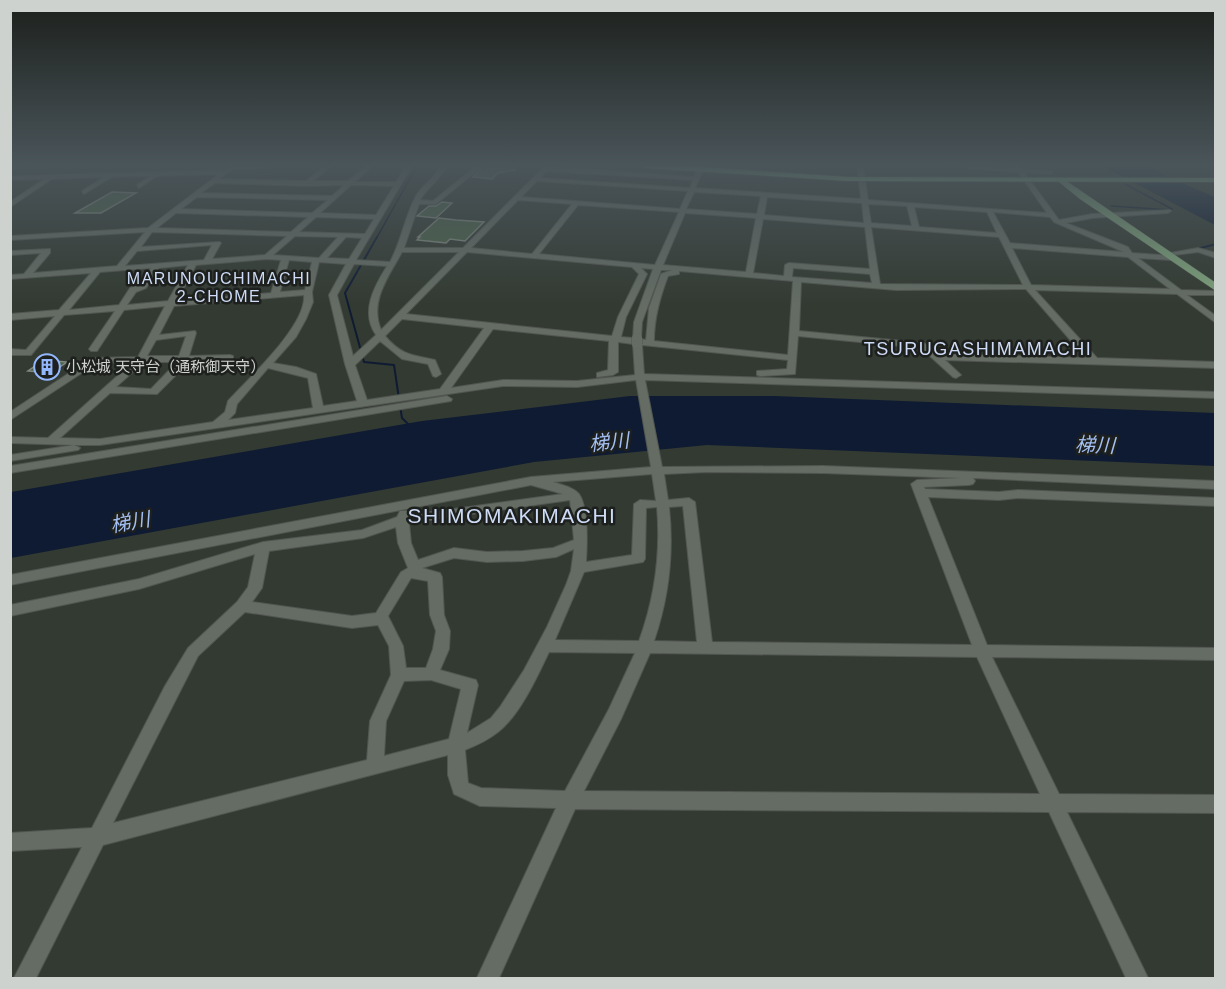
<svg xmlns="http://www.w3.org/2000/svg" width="1226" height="989" font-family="Helvetica,'Noto Sans JP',sans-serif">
  <rect width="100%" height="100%" fill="#333a32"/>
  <path fill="#0f1b33" d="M1102 166H1150L1166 176 1215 197V225Z
    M630 396H775L1215 413V466L707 445 534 462 11 558V492L422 421Z"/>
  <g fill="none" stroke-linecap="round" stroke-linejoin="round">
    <path stroke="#0f1b33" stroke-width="1.5" d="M1125 184 1172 209
      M1111 206 1171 210
      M376 239 417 166"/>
    <path stroke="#0f1b33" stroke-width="2" d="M377 237 345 293 364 362 394 365 399 399
      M1197 249 1216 244
      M400 406 402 418 410 426"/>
  </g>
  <path fill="#4a6248" stroke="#818980" stroke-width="1.5" d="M485 166H514L515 170 498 173 492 179 473 177Z
    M112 192 136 193 101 213H75Z
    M442 202 452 203 436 218 417 216 429 206H436Z
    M439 218 456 220 484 222 465 241 450 239 446 243 417 240 420 237H418Z
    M44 360 67 362 51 373 28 371Z"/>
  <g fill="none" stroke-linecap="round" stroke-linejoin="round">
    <g stroke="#515650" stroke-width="2">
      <path id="minor" d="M10 166H32L10 169Z
        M229 166H314L233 169 219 179 306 181 325 166H332L313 181H348L366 166H372L355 182H396L406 166H412L356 260 390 262C401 242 405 216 416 196 423 184 436 178 440 166H446C441 180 427 187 420 200L433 201 476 166H483L436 204H419L404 248H463L545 166 694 177 699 166H705L695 188 861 199 857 166H863L868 200 1047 213 1018 172 942 166 1016 168 1014 166H1020L1022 169 1053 171 1051 174 1024 172 1059 220 1092 214 1170 210 1171 211 1168 213 1092 218 1066 223 1128 247 1132 253 1174 256 1175 258 1171 260 1138 258 1181 290 1216 291V295H1187L1216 316V323L1177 294 1035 290 1097 358 1216 362V368L945 360 961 375 956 378 953 377 921 348 798 336 795 374 760 376 757 375V371L787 369 788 360 642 345 644 374 1216 392V398L645 380 662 467 823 466 1216 481V489L973 478 975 481 973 484 969 485 924 487 925 489 999 492 1018 490 1216 498V506L1018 498 999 500 928 497 987 645 1216 648V660L992 657 1059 794 1216 795V813L1067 812 1148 978H1126L1049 812 575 809 499 978H477L556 808 480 806 454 794 448 775V755L103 845 36 978H14L82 847 10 851V833L92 828 165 686 188 648 237 602 248 587 255 554 139 589 10 616V605L139 579 263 542 362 530 397 517 400 511H408L410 515 563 494 531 485 10 585V575L531 477 651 467 636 380 577 387 503 386 100 445H74L80 448 78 450 10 461V455L74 445 10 443V437L48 438 133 362 97 363 10 420V412L92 358 138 357 165 306 124 310 97 351H91L89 349 115 311 64 315 31 355H10V349L26 350 55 316 10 320V314L59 310 91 273 10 279V275L24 274 41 253 10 255V251L50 249V253L33 273 117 266 145 232 10 240V236L148 228 219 174 157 176 139 188 137 185 150 176 112 177 84 194 82 191 104 177 52 179 10 207V202L44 179 10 180V176L224 170ZM546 171 693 180 690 188 540 178ZM537 181 688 191 680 209 521 197ZM215 183 305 186 344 185 332 196 201 193ZM351 185 394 186 376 215 320 213ZM694 192 761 196 757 214 686 209ZM197 197 328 200 312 213 181 209ZM767 197 862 203 864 223 764 215ZM518 200 572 204 532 254 471 248ZM868 204 907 206 912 226 871 223ZM578 205 679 212 655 265 539 254ZM914 207 987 212 997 233 919 227ZM993 212 1050 217 1054 222 1124 252 1010 243ZM176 213 308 217 291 232 157 228ZM685 213 756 218 746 272 663 265ZM316 217 374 219 365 234 299 232ZM763 219 865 227 870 269 789 263 785 265 784 276 753 273ZM871 227 999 237 1023 285 880 284ZM152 232 287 236 265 255 212 259 221 243 219 242 141 247ZM295 236 338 237 319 258 273 255ZM346 237 362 238 349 259 327 258ZM212 245 204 260 125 266 137 251ZM1012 248 1128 257 1170 289 1031 285ZM402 252H459L381 330C369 301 389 276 402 252ZM467 252 632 267 639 274 618 317 612 336 406 314ZM267 259 281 260 271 293 177 301 196 265ZM289 260 312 262 305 290 280 292ZM319 262 346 264 329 295 345 364 357 401 323 406 316 374 296 367 273 363 296 337 306 319 313 302 312 292ZM354 264 387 266C374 287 360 312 376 335L353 356 337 295ZM188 265 168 301 127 305 136 292 146 288 159 268ZM151 268 140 284 130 288 119 305 69 310 100 272ZM641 268 653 269 634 322 633 338 621 337 626 317 647 274ZM793 268 870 274 872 283 792 277ZM661 270H672L661 274 649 308 646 340 641 339 642 322ZM679 271 793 281 788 355 654 341C654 318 660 297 668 276L679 274ZM801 282 896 290 1026 289 1086 358 939 354 924 343 799 331ZM304 295C307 325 249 378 228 401L225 412 213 422 100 439 60 438 110 393 157 394 184 367 187 361 233 360V356L230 355 189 356 196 333 195 331 159 335 174 306ZM402 319 484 328 440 389 367 400 355 365 380 341 402 359 428 364 433 376 436 377 441 374 435 360C412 355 401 355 385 336ZM493 329 609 341 608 370 597 373V377L613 375 618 372V342L633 344 635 375 577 381 503 380 451 388ZM186 336 179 356H147L156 340ZM144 362H177L151 389 116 387ZM268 368 308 378 313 408 228 420 235 413 237 404ZM706 472 823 473 961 478 917 480 911 484 972 645 712 642 695 502 689 498 668 500 664 474ZM652 474 656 501 640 500 634 504 632 555 586 562C587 545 589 508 579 494 573 487 562 485 553 482ZM570 500 574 540 553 548 523 551 487 552 454 548 418 560 411 543 409 523ZM683 506 697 642 654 641C669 597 674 553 669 507ZM657 507C661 553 655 597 639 641L555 640 584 572 643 562 645 559 646 508ZM396 527 398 543 408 568 401 572 376 613 352 616 252 602 262 588 269 551 363 538ZM574 549 571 571 566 585 547 627 524 670 500 707 491 718 467 733 478 685 476 680 440 670 449 649 450 631 444 615 442 577 440 573 422 568 454 558 487 562 523 561 556 557ZM411 578 428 581 430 615 436 631 433 649 426 668H406L403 646 388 616ZM245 612 352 628 378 625 389 646 391 675 370 721 367 760 113 823 198 656ZM549 652 635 653 609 709 565 791 481 788 468 783 465 750C477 745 488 740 498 732 520 715 537 677 549 652ZM650 653 977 657 1040 794 584 791 621 719ZM431 680 461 689 449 739 384 756 386 721 404 681Z
        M1198 248 1216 253V258L1198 252 1174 255 1170 253Z
        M447 396 452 399 451 401 10 473V466Z"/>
    </g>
    <g stroke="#515650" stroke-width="1">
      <path id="major" d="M1062 178 1216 283V291L1080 199 1059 182Z"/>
    </g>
    <g stroke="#515650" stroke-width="2">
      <path id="highway" d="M642 166H684L849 177 1216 178V182L849 181 646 168Z"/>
    </g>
    <use href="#minor" fill="#646c64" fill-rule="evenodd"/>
    <use href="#major" fill="#7ea27b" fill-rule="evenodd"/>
    <use href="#highway" fill="#8fc68a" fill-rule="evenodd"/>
    <g stroke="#515650" stroke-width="11" stroke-linecap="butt">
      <path id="minor-bridge" d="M637 338V344"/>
    </g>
    <use href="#minor-bridge" stroke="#646c64" stroke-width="10"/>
  </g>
  <linearGradient id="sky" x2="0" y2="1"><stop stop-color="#1c201c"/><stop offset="0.54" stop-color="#4a555a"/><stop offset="1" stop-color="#4a555a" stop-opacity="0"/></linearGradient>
  <rect width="1226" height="305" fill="url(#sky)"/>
  <defs>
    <g id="building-ring" transform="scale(1.35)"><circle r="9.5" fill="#1d201d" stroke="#93b7fd" stroke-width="1.5"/><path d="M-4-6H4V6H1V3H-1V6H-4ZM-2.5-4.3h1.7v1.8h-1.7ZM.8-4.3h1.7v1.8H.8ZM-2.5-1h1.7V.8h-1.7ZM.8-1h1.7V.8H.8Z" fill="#93b7fd"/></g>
  </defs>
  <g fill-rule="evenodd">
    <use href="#building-ring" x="47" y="367"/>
  </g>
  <g text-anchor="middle" stroke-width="5" stroke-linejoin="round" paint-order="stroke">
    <g font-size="15" fill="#ced2ce" stroke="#1d201d" text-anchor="start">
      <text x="66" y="372">小松城 天守台（通称御天守）</text>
    </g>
    <g font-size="16" letter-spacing="1.5" fill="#cedcf7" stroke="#1d201d">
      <text x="219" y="284">MARUNOUCHIMACHI<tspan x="219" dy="18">2-CHOME</tspan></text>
    </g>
    <g font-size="18" letter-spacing="1.5" fill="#cedcf7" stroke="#1d201d">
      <text x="978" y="355">TSURUGASHIMAMACHI</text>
    </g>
    <g font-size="20" font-style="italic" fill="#a3bef2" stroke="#1d201d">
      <text transform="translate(609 442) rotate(-6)" y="7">梯川</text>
      <text transform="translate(1095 445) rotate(2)" y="7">梯川</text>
      <text transform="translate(130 522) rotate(-10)" y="7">梯川</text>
    </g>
    <g font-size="21" letter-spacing="1.5" fill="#cedcf7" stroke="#1d201d">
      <text x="512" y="523">SHIMOMAKIMACHI</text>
    </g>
  </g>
  <rect width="1226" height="989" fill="none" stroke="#ced2ce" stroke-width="24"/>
</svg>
